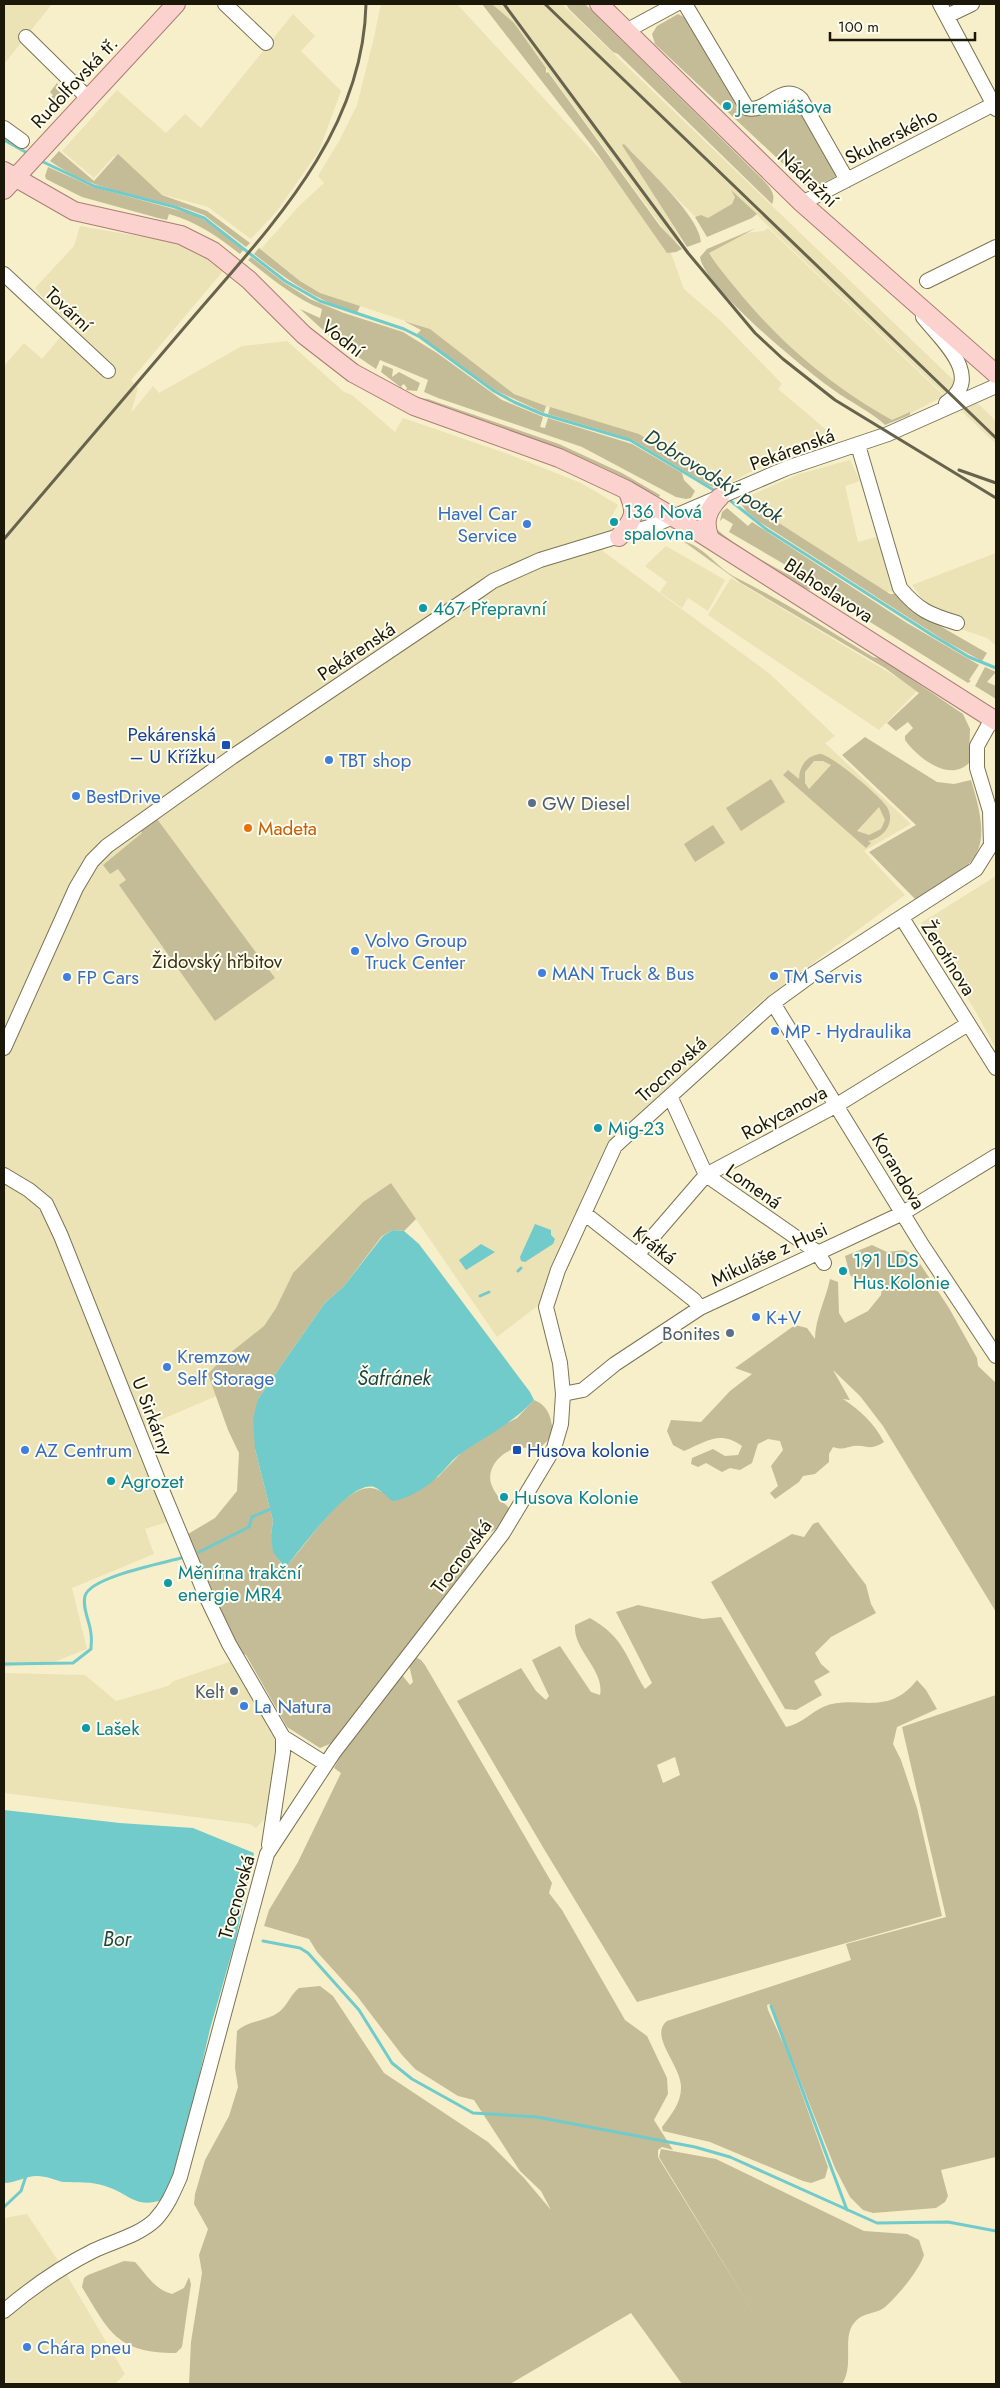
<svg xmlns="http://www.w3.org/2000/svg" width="1000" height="2388" font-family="Jost,sans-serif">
  <rect width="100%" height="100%" fill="#f6efca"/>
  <path fill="#ebe2b6" d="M4 4H52L4 64Z
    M381 4H457L629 191 669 248 684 289 722 322 782 384 778 389 836 438 748 473 723 487 639 434 541 405 514 394 430 329 320 293 300 281 261 249 299 206 324 183 318 176 339 141 357 105 373 42Z
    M493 4H562L996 421V444L777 235 747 205 710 231 624 146 681 239 674 243 520 32Z
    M293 14 315 36 301 51 341 91 319 151 277 211 251 239 208 207 157 193 114 156 94 178 62 151 117 90 166 133 185 114 201 128Z
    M80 226 183 244 210 257 224 270 131 380 138 388 131 413 153 386 159 393 242 346 287 341 344 392 352 395 395 432 403 418 508 454 581 483 618 505 610 519 613 530 598 535 604 552 770 674 835 736 825 743 911 824 864 851 905 895 759 1003 609 1143 582 1201 540 1304 497 1337 391 1183 363 1202 293 1273 276 1308 264 1326 220 1361 221 1394 130 1433 167 1522 145 1529 154 1554 72 1588 87 1649 56 1661 4 1667V366L24 343 42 359 68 328 35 288 74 246Z
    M768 228 944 396 893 422 824 378 774 336 706 253 745 233 764 231Z
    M850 460 860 481 845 486 858 542 880 536 894 591 886 592 752 508 747 497 799 474Z
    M666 546 725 580 708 611 688 598 682 608 660 592 667 582 645 566Z
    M996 553V644L995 645 987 638 958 628 924 601 912 585Z
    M731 578 918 690 879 730 708 615Z
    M996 876V1049L976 1012 921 923Z
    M232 1661 276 1737 270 1813 256 1828 250 1824 4 1793V1673L85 1675 116 1701 168 1686 174 1681Z
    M27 2214 61 2265 125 2374 115 2384H4V2218Z"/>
  <path fill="#c4bc97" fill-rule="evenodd" d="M482 4H492L514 23 546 68V73L548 72 660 226 682 249 676 252 667 253 592 146Z
    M566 4H585L756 173C764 181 778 192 772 204L618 54 613 52 569 9Z
    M678 14 686 18 744 113 784 99 795 98 837 173V176L810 189 655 44 652 34 657 26Z
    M57 83 69 96 57 107 49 99 53 95 50 92Z
    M624 144C642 164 700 216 701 242L687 247 622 145Z
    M59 151 94 181 118 154 162 195 207 211 250 243 246 247 204 215 190 210C143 195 91 191 50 161Z
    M48 167 93 187 192 214 204 220 244 249 240 254C217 236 197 222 169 214L167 220 158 218 82 197 46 179 45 176Z
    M731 190 757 214 752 218 707 237 695 217 701 215 708 218 732 204 735 197Z
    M756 228 709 253C718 268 731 282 742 296 786 348 833 387 892 420L910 412V415L885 425C876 415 847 400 835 391 807 372 704 287 700 257L707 249Z
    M259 248 300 281 320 293 360 306 357 313C317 301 287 280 254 254Z
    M251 257 283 282 310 299 344 313 403 332 437 353 502 400 543 417 540 427 545 428 548 418 632 444 682 473 684 480 695 491 691 498 686 499 676 497 582 447 438 398 424 392 428 380 380 360 376 369 336 342 300 309 320 318 322 309C294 298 271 278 248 260Z
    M404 321 430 329 514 394 546 406 544 413 495 390 417 334 421 330Z
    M383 365 393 369 392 377 399 372 420 383 417 391 406 390 407 388 404 384 401 386 403 389 381 372Z
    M412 397 428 399 559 444 622 473 660 495 659 497C581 451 498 427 412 397Z
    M550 407 639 434 722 486 716 488 708 485 631 439 548 414Z
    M746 498 749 504 890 594H895L907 607 987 653 982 661 945 641 758 521 746 511 740 502Z
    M727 508 748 526 752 522 907 623 979 665 969 680 971 681 968 683 862 617 841 596 822 583 796 571 729 532 733 524 723 518 720 521 722 512Z
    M712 524C724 540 789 577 809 584L810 590 799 586 719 536Z
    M683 541C704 546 718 569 737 578 783 601 828 630 873 657L882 659 963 714 970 729 969 763C949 783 917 757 905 740V736L913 728 908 722 896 731 887 723 919 693 885 668 741 583Z
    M985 667 996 672 987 682 996 686V699L975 686Z
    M865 737 937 782 954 784 971 780C994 855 980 863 915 899L869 852 916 825 842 755Z
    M821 754C834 757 879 795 887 807 896 822 884 838 868 841L871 843 866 848 783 775 788 770 799 779C799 766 807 755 821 754ZM814 761H823L831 765 809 789 805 783V772ZM879 807 885 820 881 829 869 835 857 831Z
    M771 779 785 802 741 831 726 808Z
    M157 819 275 978 215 1021 119 885 126 880 118 869 110 874 103 865 142 833 141 830Z
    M713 825 725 843 695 862 684 844Z
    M391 1183 416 1219 404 1231 393 1230 382 1236 344 1286 324 1304 258 1399 255 1449 273 1521 271 1535 276 1555 284 1568C305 1550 350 1469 382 1492L438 1477 461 1453 503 1425 517 1418 534 1400C549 1406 552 1419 553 1435L542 1446C533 1448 523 1447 514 1449 499 1453 485 1470 492 1486 495 1494 502 1501 509 1508 500 1539 478 1531 466 1549L471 1552 473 1560 337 1741 320 1748 287 1727 246 1655 240 1653 226 1628 188 1534 215 1518 237 1491 239 1453 228 1430 208 1374 220 1361 264 1326 276 1308 293 1273 363 1202Z
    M872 1245 887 1252 905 1250 915 1256 949 1308 977 1358 978 1366 996 1383V1612L883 1426 860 1396 833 1370 850 1400 843 1399C860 1410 874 1423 884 1442 868 1452 868 1444 853 1446 844 1448 843 1450 833 1447L829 1454V1462L815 1474 803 1476 799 1482 775 1499 770 1493 778 1486 771 1466 783 1450 780 1441 768 1439 758 1444 752 1463 740 1470 730 1468 722 1472 706 1463 698 1467 691 1464 692 1458 713 1449 725 1456 738 1455 742 1446C720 1430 707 1441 684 1451L673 1445 667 1431 671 1420 701 1422 730 1391 752 1374 735 1368 795 1325 807 1328 815 1339C815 1319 826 1299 830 1279L838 1282 839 1313 845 1323 868 1311 881 1295 882 1285 873 1280 854 1279 850 1275 845 1256Z
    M818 1522 866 1585 871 1604 876 1613 831 1637 815 1653 821 1664 830 1672 814 1681 822 1695 796 1710 785 1709 711 1582 792 1534 804 1537 813 1524Z
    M638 1605 703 1619 721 1617 786 1727C801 1724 810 1713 823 1707 855 1693 886 1719 917 1680L926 1690 937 1709 897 1727 893 1744 901 1760 917 1808 942 1916 637 2002 544 1849 457 1701 521 1668 536 1691 546 1700 549 1696 532 1660 560 1646 591 1692 600 1695C605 1670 573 1651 575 1625L590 1618C626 1639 625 1657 645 1689L652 1683 616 1612ZM675 1757 680 1775 663 1783 657 1765Z
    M414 1656 421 1660 425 1665 552 1883 549 1893 562 1910 625 2020 647 2036 667 2078 668 2094 654 2120 673 2150 662 2147 658 2150V2157L749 2305 659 2157 661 2149 716 2159 864 2231 907 2234 919 2240 924 2255C920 2269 897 2297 885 2307 877 2314 863 2312 855 2322 841 2337 855 2364 842 2384H682L631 2313 510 2384H189L191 2342 202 2273 199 2255 208 2229 194 2204 195 2194 205 2160 229 2116 238 2087 235 2068 237 2031C249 2020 265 2022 279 2012 288 2005 290 1995 299 1988L320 1986 333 1996 384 2073 488 2142 524 2178 551 2210 541 2191 520 2171 474 2100 458 2096 415 2069 402 2055 357 1996 317 1952 309 1939 264 1926 269 1910 298 1862 341 1773 334 1768 345 1748 402 1675 410 1685 413 1682 409 1665Z
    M996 1695V2157L941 2170 948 2196 945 2202 936 2208 873 2213 863 2210 850 2197 835 2168 770 2004 767 2005 768 2010 785 2047 828 2167 825 2178 811 2183 803 2181 710 2142 663 2131 662 2127C671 2115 681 2103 681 2088 682 2066 648 2036 667 2021L851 1960 846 1944 946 1917 902 1727Z
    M124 2261 135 2262C147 2275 154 2289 172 2294L184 2288 189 2277 191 2284 182 2347 176 2353C117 2353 109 2332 82 2287L84 2278 88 2275Z"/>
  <path fill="#71cbcb" d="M535 1224 551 1230V1235L555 1239 553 1244 525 1262 521 1261 520 1257Z
    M393 1230 404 1231 419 1244 530 1392 534 1400C514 1422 488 1435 463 1452 453 1458 447 1468 438 1476 428 1487 406 1500 392 1501 387 1497 380 1489 374 1487 349 1480 300 1551 285 1568L273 1552 271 1535 273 1521 255 1449 253 1419 258 1399 324 1304 344 1286 383 1236Z
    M481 1244 495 1252 466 1270 459 1260Z
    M4 1810 120 1823 193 1828 254 1853 236 1938 210 2029 187 2129 165 2199C135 2210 131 2194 105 2186 91 2181 77 2183 63 2182 55 2180 46 2176 37 2176 26 2176 15 2183 4 2183Z"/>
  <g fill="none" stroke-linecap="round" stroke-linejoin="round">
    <path stroke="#71cbcb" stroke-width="3" d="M4 140 29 154
      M39 160 94 186 175 207 204 218 285 281 320 301 404 329 420 337 494 391 514 402 542 414 630 440 717 492
      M727 498 766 529 932 635 969 657 996 668
      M518 1271 521 1268
      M480 1296 489 1292
      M199 1552 249 1527 252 1517 273 1508
      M4 1664 73 1663 91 1649C91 1644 92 1639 91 1634 90 1621 82 1609 85 1596 90 1577 163 1563 181 1558
      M263 1941 300 1948 308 1953 359 2010 392 2063 412 2079 473 2113 537 2117 695 2147 730 2157 877 2223 948 2222 996 2231
      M771 2006 847 2210
      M4 2207 21 2191 26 2176"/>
    <g stroke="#7b7453" stroke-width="16">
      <path id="minor" d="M225 4 266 43
        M685 4 747 108C767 114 782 81 801 99L847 180
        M940 4 996 109
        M947 16 972 4
        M626 31 676 4
        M26 37 88 98
        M4 128 22 141
        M802 203 996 103
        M4 274 108 371
        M927 281 996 247
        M923 317C942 341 985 377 946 403
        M858 445 900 588C918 610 930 615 957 623
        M902 918 996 1068
        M773 1003 922 1245 996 1356
        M4 1048 76 888 92 861 107 846 232 757 480 590 493 581 540 560 652 526 787 468 888 434 996 386
        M670 1096 706 1175 817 1252 824 1263
        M4 1175 29 1190 46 1204 61 1236 162 1490 206 1596 229 1644 283 1737V1752L269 1845
        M584 1213 694 1300 700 1308
        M637 1255 706 1175 837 1105 968 1024
        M563 1394 583 1390 615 1364 700 1308 903 1213 996 1156
        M283 1737 326 1764
        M4 2311C31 2288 61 2267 93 2251 113 2241 138 2236 155 2220 167 2207 173 2193 180 2177L267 1854 334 1752 503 1533 554 1448 561 1424 563 1394 560 1363 546 1307 558 1270 615 1146 773 1003 810 976 976 869 991 845 990 811 977 768V746L992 719"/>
    </g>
    <g stroke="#ab7d75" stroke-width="20">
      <path id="major" d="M599 4 802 203 996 374
        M4 171 74 211 181 235 213 251 249 280 304 335 353 373 414 406 559 458 627 490 697 531 996 721
        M4 190 176 4
        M619 537C635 518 637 513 627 490
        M710 539C703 522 707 510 720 497"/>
    </g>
    <use href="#minor" stroke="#fff" stroke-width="14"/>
    <use href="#major" stroke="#fbd2ce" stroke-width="18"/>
    <path stroke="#67634d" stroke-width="3" d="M504 4 688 253 755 333 783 359 835 400 996 498
      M545 4 996 438
      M959 470 996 483
      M4 539C64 469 124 399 183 329 264 233 363 138 366 4"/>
  </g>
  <g fill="#0f9aa8" stroke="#fefced" stroke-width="2">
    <circle cx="727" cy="106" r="5"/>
    <circle cx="614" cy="522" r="5"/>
    <circle cx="423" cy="608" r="5"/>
    <circle cx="598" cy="1128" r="5"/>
    <circle cx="843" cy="1271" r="5"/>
    <circle cx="111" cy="1481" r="5"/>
    <circle cx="504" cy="1497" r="5"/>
    <circle cx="168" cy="1583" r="5"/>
    <circle cx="86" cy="1728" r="5"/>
  </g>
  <g fill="#3f7fe0" stroke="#fefced" stroke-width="2">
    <circle cx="527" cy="524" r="5"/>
    <circle cx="329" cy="760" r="5"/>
    <circle cx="76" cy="796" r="5"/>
    <circle cx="355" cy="951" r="5"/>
    <circle cx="542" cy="973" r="5"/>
    <circle cx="774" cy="976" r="5"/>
    <circle cx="67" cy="977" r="5"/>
    <circle cx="775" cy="1031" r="5"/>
    <circle cx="756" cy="1317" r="5"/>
    <circle cx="167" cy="1367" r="5"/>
    <circle cx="25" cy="1450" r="5"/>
    <circle cx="244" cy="1706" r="5"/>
    <circle cx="27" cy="2347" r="5"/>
  </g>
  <g fill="#1a4fb4" stroke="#fefced" stroke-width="2">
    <rect x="221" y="740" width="10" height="10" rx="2.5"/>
    <rect x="512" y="1445" width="10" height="10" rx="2.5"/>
  </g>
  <g fill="#5c6f8a" stroke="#fefced" stroke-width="2">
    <circle cx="532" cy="803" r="5"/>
    <circle cx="730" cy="1333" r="5"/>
    <circle cx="234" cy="1691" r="5"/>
  </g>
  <circle fill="#e8710a" stroke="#fefced" stroke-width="2" cx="248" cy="828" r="5"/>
  <g text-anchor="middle" stroke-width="4" stroke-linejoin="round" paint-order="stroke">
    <g font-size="19" fill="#1b180a" stroke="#fefced">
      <text transform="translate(74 82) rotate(-47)" y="7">Rudolfovská tř.</text>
      <text transform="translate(891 136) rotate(-27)" y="7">Skuherského</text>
      <text transform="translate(808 178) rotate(43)" y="7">Nádražní</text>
      <text transform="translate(69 309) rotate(43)" y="7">Tovární</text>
      <text transform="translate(343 338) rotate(38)" y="7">Vodní</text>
      <text transform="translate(792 449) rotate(-20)" y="7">Pekárenská</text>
      <text transform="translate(829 590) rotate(33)" y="7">Blahoslavova</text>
      <text transform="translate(356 651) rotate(-34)" y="7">Pekárenská</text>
      <text transform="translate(949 958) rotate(58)" y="7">Žerotínova</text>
      <text transform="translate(671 1069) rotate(-42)" y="7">Trocnovská</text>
      <text transform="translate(784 1112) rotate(-28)" y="7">Rokycanova</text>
      <text transform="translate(899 1171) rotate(59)" y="7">Korandova</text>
      <text transform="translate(754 1186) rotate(35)" y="7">Lomená</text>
      <text transform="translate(655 1245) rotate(38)" y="7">Krátká</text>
      <text transform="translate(769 1254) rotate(-25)" y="7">Mikuláše z Husi</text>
      <text transform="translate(153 1416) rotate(69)" y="7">U Sirkárny</text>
      <text transform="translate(461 1556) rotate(-53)" y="7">Trocnovská</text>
      <text transform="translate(236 1897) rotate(-74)" y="7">Trocnovská</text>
    </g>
    <g font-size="19" fill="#0d838f" stroke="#fefced" text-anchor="start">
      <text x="737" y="113">Jeremiášova</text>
      <text x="624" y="518">136 Nová<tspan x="624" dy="22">spalovna</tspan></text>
      <text x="433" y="615">467 Přepravní</text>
      <text x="608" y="1135">Mig-23</text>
      <text x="853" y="1267">191 LDS<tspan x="853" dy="22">Hus.Kolonie</tspan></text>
      <text x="121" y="1488">Agrozet</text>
      <text x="514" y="1504">Husova Kolonie</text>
      <text x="178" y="1579">Měnírna trakční<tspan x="178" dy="22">energie MR4</tspan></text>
      <text x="96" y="1735">Lašek</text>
    </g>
    <g font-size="19" fill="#366cbe" stroke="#fefced" text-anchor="start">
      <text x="517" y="520" text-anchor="end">Havel Car<tspan x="517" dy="22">Service</tspan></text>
      <text x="339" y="767">TBT shop</text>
      <text x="86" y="803">BestDrive</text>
      <text x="365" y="947">Volvo Group<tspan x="365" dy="22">Truck Center</tspan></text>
      <text x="552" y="980">MAN Truck &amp; Bus</text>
      <text x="784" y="983">TM Servis</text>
      <text x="77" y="984">FP Cars</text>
      <text x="785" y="1038">MP - Hydraulika</text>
      <text x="766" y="1324">K+V</text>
      <text x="177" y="1363">Kremzow<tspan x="177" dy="22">Self Storage</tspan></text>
      <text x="35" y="1457">AZ Centrum</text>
      <text x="254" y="1713">La Natura</text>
      <text x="37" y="2354">Chára pneu</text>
    </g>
    <g font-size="19" fill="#164399" stroke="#fefced" text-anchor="end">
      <text x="216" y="741">Pekárenská<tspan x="216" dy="22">– U Křížku</tspan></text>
      <text x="527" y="1457" text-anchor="start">Husova kolonie</text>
    </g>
    <g font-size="19" fill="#4e5e75" stroke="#fefced" text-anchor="end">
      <text x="542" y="810" text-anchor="start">GW Diesel</text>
      <text x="720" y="1340">Bonites</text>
      <text x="224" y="1698">Kelt</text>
    </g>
    <g font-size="19" fill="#c56008" stroke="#fefced" text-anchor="start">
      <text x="258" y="835">Madeta</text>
    </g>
    <g font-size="19" fill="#373113" stroke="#fefced">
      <text x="217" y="968">Židovský hřbitov</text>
    </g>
    <g font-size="20" font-style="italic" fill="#1e4748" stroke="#fefced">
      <text transform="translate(714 476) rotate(32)" y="7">Dobrovodský potok</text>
      <text x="394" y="1385">Šafránek</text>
      <text x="117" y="1946">Bor</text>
    </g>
  </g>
  <rect width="1000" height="2388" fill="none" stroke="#1b180a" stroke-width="10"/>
  <path d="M830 32v8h145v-8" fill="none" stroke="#1b180a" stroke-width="2.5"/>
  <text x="838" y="32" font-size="15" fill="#1b180a" stroke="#fefced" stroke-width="4" paint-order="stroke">100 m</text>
</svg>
